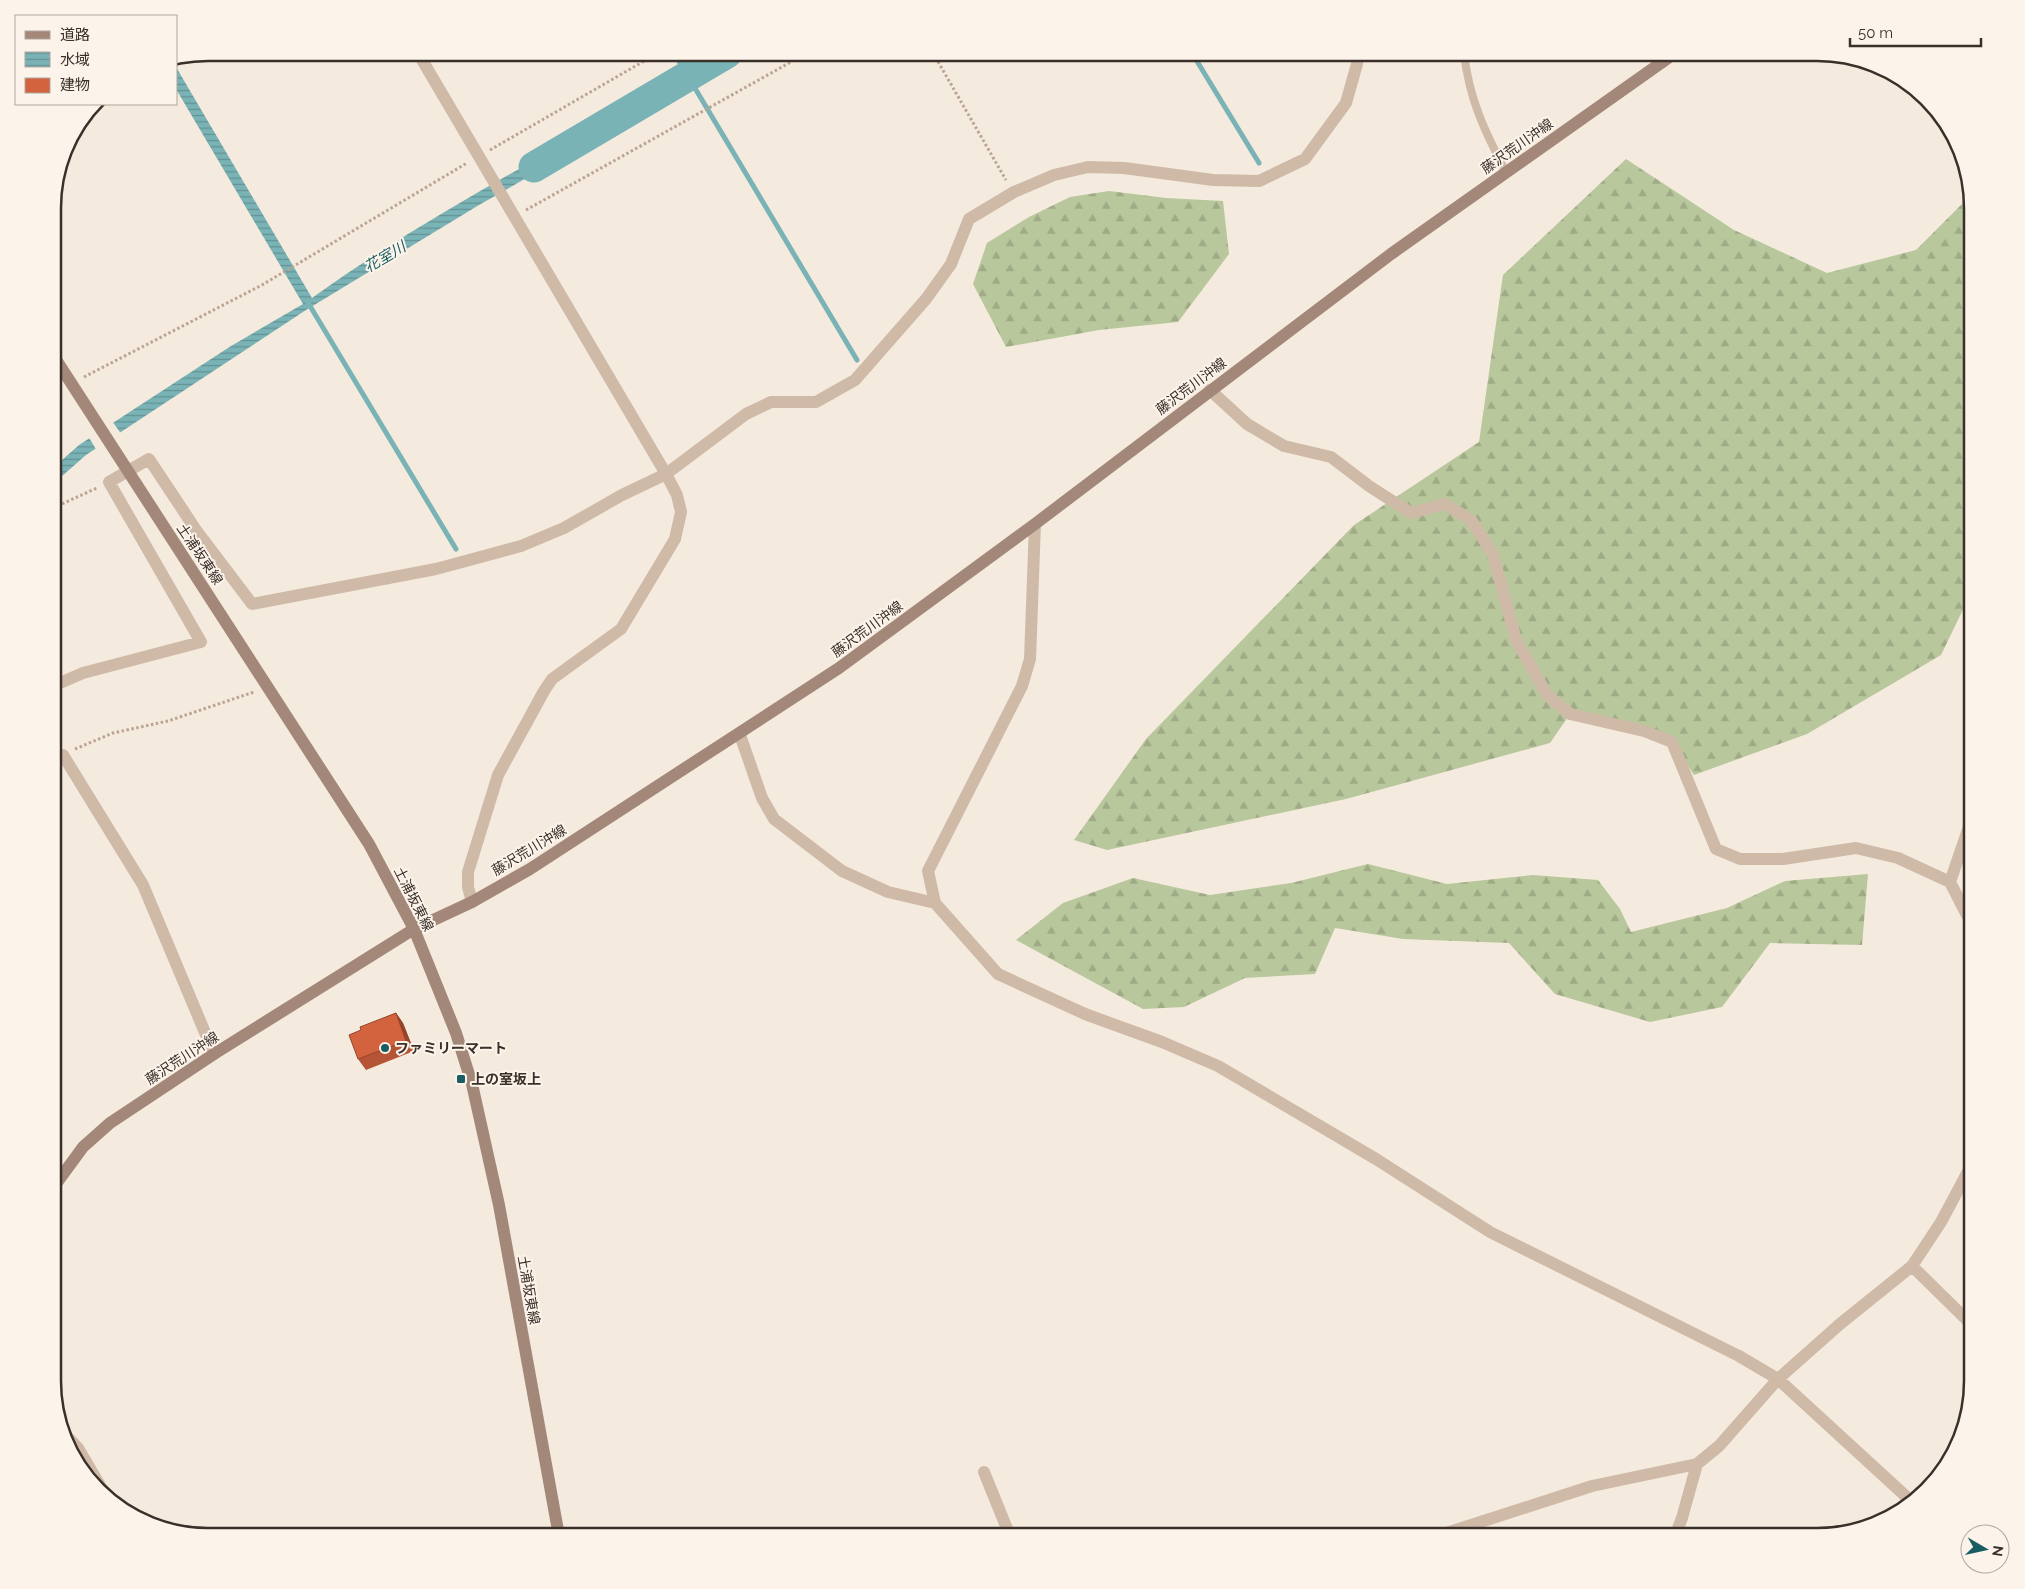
<svg xmlns="http://www.w3.org/2000/svg" width="2025" height="1589" font-family="Raleway,'Noto Sans JP',sans-serif">
  <defs>
    <pattern id="forest-firs" width="22" height="20" patternUnits="userSpaceOnUse" patternTransform="scale(1.25)"><rect width="22" height="20" fill="#b8c79c"/><path d="M5 1l3.5 6h-7zM16 11l3.5 6h-7z" fill="#9fab86"/></pattern>
    <pattern id="water-rules" width="6" height="5" patternUnits="userSpaceOnUse" patternTransform="scale(1.25)"><rect width="6" height="5" fill="#79b3b6"/><path d="M0 2.5h6" fill="none" stroke="#649294"/></pattern>
  </defs>
  <rect width="100%" height="100%" fill="#f5eade"/>
  <path fill="url(#forest-firs)" d="M1626 159 1734 230 1827 273 1916 250 1970 196 1972 208V591L1941 655 1807 734 1694 775 1672 742 1570 714 1550 743 1346 799 1107 850 1074 840 1146 739 1354 525 1479 442 1503 275Z
    M1109 191 1166 198 1223 201 1229 254 1178 322 1099 330 1006 347 973 284 987 243 1029 217 1070 197Z
    M1368 864 1447 884 1533 875 1598 880 1620 909 1631 932 1727 908 1785 881 1868 874 1862 945 1770 943 1722 1007 1650 1022 1555 994 1509 943 1403 939 1335 928 1315 974 1245 978 1184 1007 1143 1009 1016 940 1063 903 1133 878 1210 895 1291 883Z"/>
  <path fill="url(#water-rules)" d="M176 67 312 298C394 239 481 190 569 141L574 151 479 205 306 310 86 455 53 484V468L79 445 231 346 303 304 176 89Z"/>
  <path fill="#f5eade" d="M112 421 122 435 97 451 88 436Z"/>
  <g fill="none" stroke-linecap="round" stroke-linejoin="round">
    <path stroke="#79b3b6" stroke-width="5" d="M674 53 857 360
      M1192 53 1259 163
      M307 301 456 549"/>
    <path stroke="#79b3b6" stroke-width="31" d="M534 167 727 53"/>
    <path stroke="#bba492" stroke-width="3" stroke-dasharray="2.5 2.5" stroke-linecap="butt" d="M933 53 1006 180
      M490 150 658 53
      M526 210 807 53
      M84 377 262 285 467 163
      M53 399 62 394
      M53 508 97 488
      M75 749 113 733 168 721 254 692"/>
    <path stroke="#cfbaa8" stroke-width="8" d="M1464 53C1469 99 1485 132 1506 172"/>
    <path stroke="#cfbaa8" stroke-width="12" d="M418 53 666 474 677 495 681 512 675 539 621 629 552 679 544 691 498 775 468 872V887L472 902
      M1210 390 1247 424 1284 446 1331 457 1369 486 1411 513 1445 504 1471 520 1493 554 1516 640 1547 695 1570 714 1644 731 1672 742 1716 849 1740 859H1783L1856 848 1898 858 1950 882
      M1035 524 1030 659 1022 686 928 871 935 903 998 974 1085 1014 1162 1042 1218 1066 1376 1159 1490 1232 1739 1356 1778 1379 1911 1501
      M53 686 83 673 201 642 109 482 149 459 196 530 252 604 436 569 521 546 564 528 622 495 666 474 746 414 771 402H816L855 380 926 299 951 264 969 219 1014 192 1054 175 1088 167 1124 168 1213 180 1259 181 1305 159 1346 103 1357 64 1358 53
      M740 735 762 798 774 819 842 871 888 892 935 903
      M63 755 143 885 214 1054
      M1972 925 1950 882 1972 818
      M1912 1266 1972 1325
      M64 1433 78 1448 108 1499
      M984 1472 1010 1536
      M1437 1536 1592 1486 1697 1464 1719 1446 1778 1379 1840 1324 1912 1266 1941 1222 1972 1164
      M1675 1536 1682 1518 1697 1464"/>
    <path stroke="#a38879" stroke-width="12" d="M53 355 369 844 414 929 456 1033 472 1084 499 1205 559 1536
      M53 1188 83 1147 110 1123 214 1054 414 929 472 902 530 869 839 668 1035 524 1391 254 1675 53"/>
  </g>
  <path fill="#b55535" d="M396 1013 403 1023 414 1051 366 1070 358 1059 361 1030Z"/>
  <path fill="#94452b" d="M396 1013 403 1023 414 1051 406 1041Z"/>
  <path fill="#d3633e" stroke="#94452b" d="M396 1013 406 1041 358 1059 349 1035 361 1030 360 1027Z"/>
  <g fill="#195d62" stroke="#fcf4eb" stroke-width="2">
    <circle cx="385" cy="1048" r="5"/>
    <rect x="456" y="1074" width="10" height="10" rx="2.5"/>
  </g>
  <g text-anchor="middle" stroke-width="4" stroke-linejoin="round" paint-order="stroke">
    <g font-size="14" fill="#3b2f29" stroke="#fcf4eb">
      <text transform="translate(1517 146) rotate(-35)" y="5">藤沢荒川沖線</text>
      <text transform="translate(1191 386) rotate(-37)" y="5">藤沢荒川沖線</text>
      <text transform="translate(200 554) rotate(56)" y="5">土浦坂東線</text>
      <text transform="translate(867 629) rotate(-36)" y="5">藤沢荒川沖線</text>
      <text transform="translate(529 850) rotate(-31)" y="5">藤沢荒川沖線</text>
      <text transform="translate(414 899) rotate(63)" y="5">土浦坂東線</text>
      <text transform="translate(182 1058) rotate(-33)" y="5">藤沢荒川沖線</text>
      <text transform="translate(529 1290) rotate(80)" y="5">土浦坂東線</text>
    </g>
    <g font-size="14" font-weight="bold" fill="#3b2f29" stroke="#fcf4eb" text-anchor="start">
      <text x="395" y="1053">ファミリーマート</text>
      <text x="471" y="1084">上の室坂上</text>
    </g>
    <g font-size="15" font-style="italic" fill="#195d62" stroke="#fcf4eb">
      <text transform="translate(385 257) rotate(-31)" y="5">花室川</text>
    </g>
  </g>
  <path d="M0 0H2025V1589H0ZM208 61H1817A147 147 0 0 1 1964 208V1381A147 147 0 0 1 1817 1528H208A147 147 0 0 1 61 1381V208A147 147 0 0 1 208 61Z" fill="#fcf4eb" fill-rule="evenodd"/>
  <path fill="none" stroke="#3b2f29" stroke-width="2.5" d="M208 61H1817A147 147 0 0 1 1964 208V1381A147 147 0 0 1 1817 1528H208A147 147 0 0 1 61 1381V208A147 147 0 0 1 208 61Z"/>
  <rect x="15" y="15" width="162" height="90" fill="#fcf4eb" stroke="#afa59d"/>
  <rect x="25" y="31" width="25" height="8" fill="#a38879" stroke="#afa59d"/>
  <text x="60" y="40" font-size="15" fill="#3b2f29">道路</text>
  <rect x="25" y="52" width="25" height="15" fill="url(#water-rules)" stroke="#afa59d"/>
  <text x="60" y="65" font-size="15" fill="#3b2f29">水域</text>
  <rect x="25" y="78" width="25" height="15" fill="#d3633e" stroke="#afa59d"/>
  <text x="60" y="90" font-size="15" fill="#3b2f29">建物</text>
  <g transform="translate(1985 1549) rotate(99)"><circle r="24" fill="#fcf4eb" stroke="#afa59d"/>
  <path d="M0-4L9 19L0 12L-9 19Z" fill="#195d62"/>
  <text y="-8" font-size="14" font-weight="bold" text-anchor="middle" fill="#3b2f29">N</text>
  </g>
  <path d="M1850 38v8h131v-8" fill="none" stroke="#3b2f29" stroke-width="2.5"/>
  <text x="1858" y="38" font-size="15" fill="#3b2f29" stroke="#fcf4eb" stroke-width="4" paint-order="stroke">50 m</text>
</svg>
